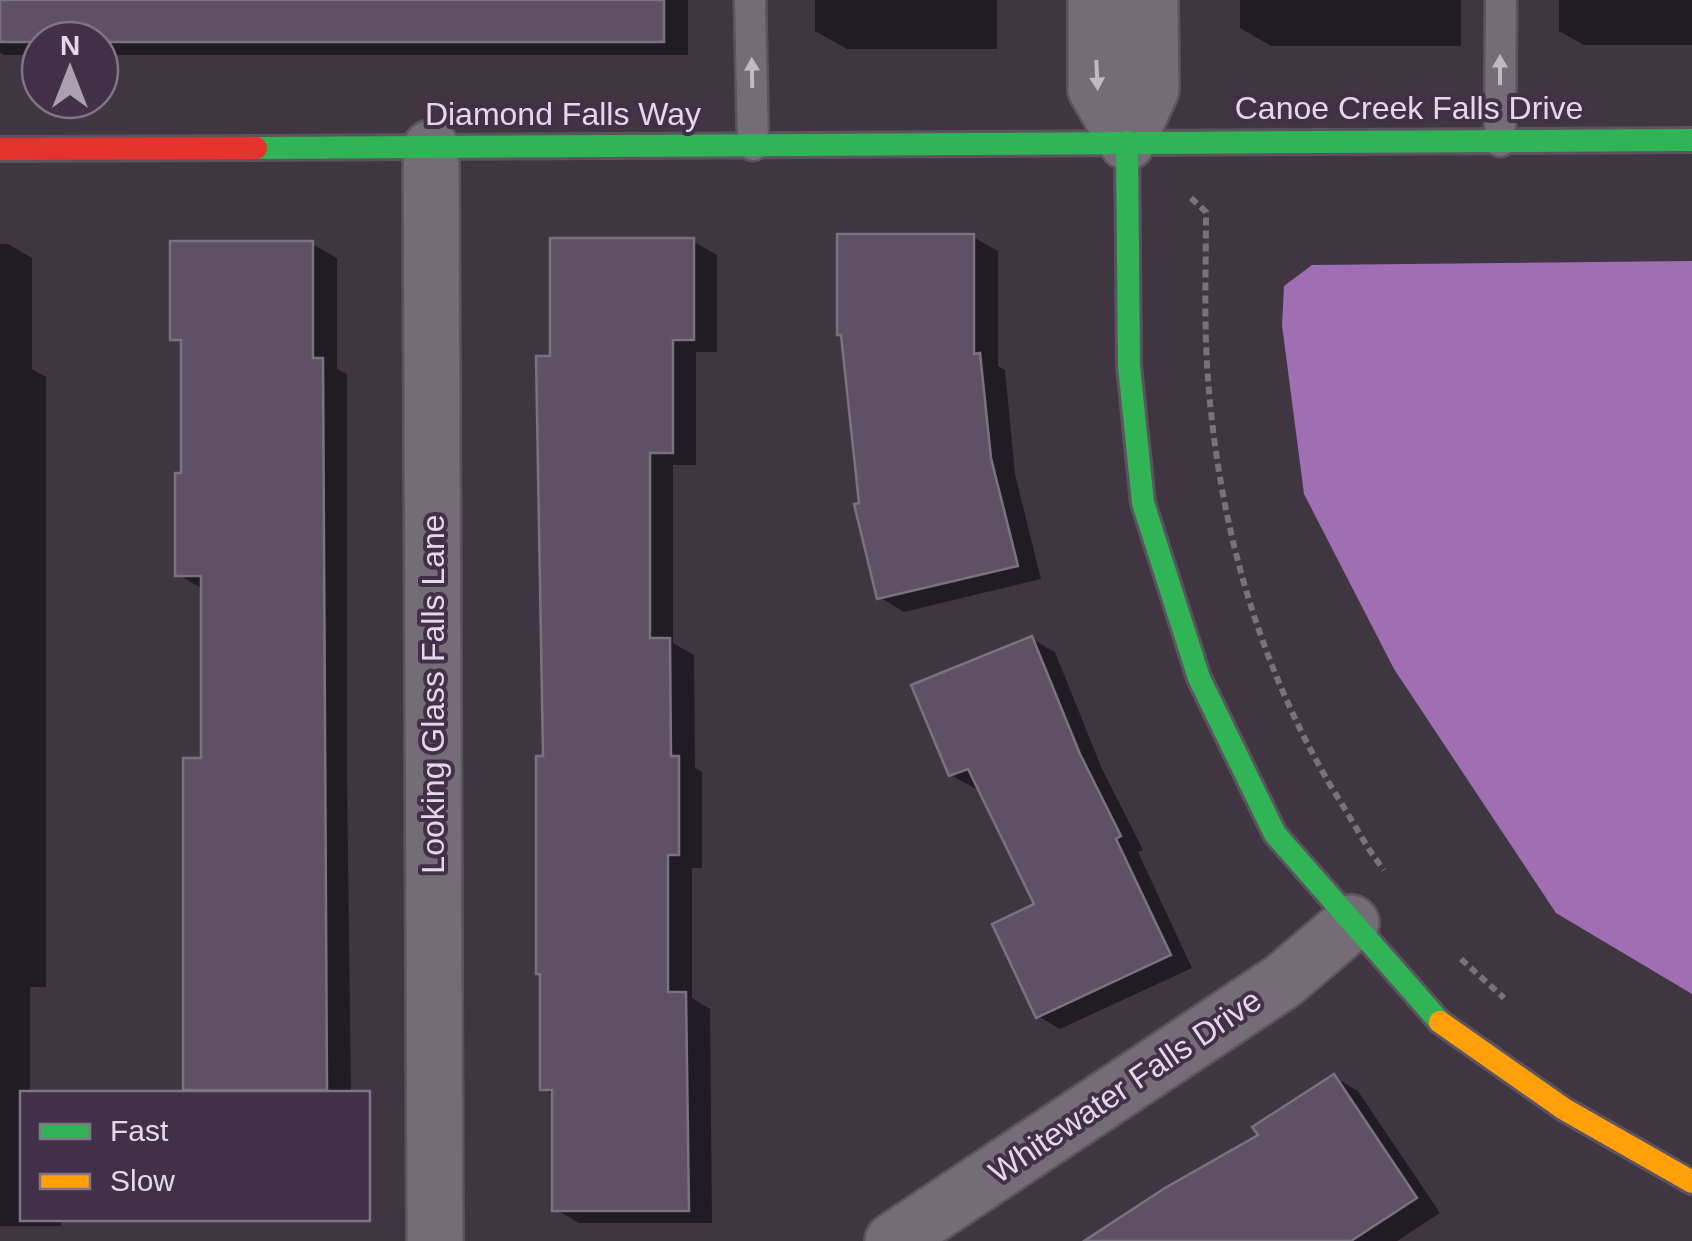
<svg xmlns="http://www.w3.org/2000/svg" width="1692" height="1241" font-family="Helvetica,sans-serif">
  <rect width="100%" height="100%" fill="#3f3642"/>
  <path fill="#9f6eb3" d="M1692 261V994L1556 913 1394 669 1304 494 1282 325 1284 286 1312 265Z"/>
  <path fill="#0007" d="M0 0H688V55H100V40H40V55H4L0 53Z
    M815 0H997V49H847L815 31Z
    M1240 0H1461V46H1271L1240 28Z
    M1559 0H1692V45H1584L1559 31Z
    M973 237 998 251V366L1005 370 1015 474 1041 579 904 612 879 597 861 505Z
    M693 241 717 255V352H696V465H673V643L694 655 695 768 702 772V868H692V998L710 1009 712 1223H579L555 1209V1096L543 1089 553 358Z
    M0 244H8L32 258V369L46 377V987H30V1094H22V1218H61V1226H0Z
    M312 244 337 258V369L347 374V774L351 1094H185V761H203V589L177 574 184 476V344L173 338Z
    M1032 639 1055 652 1102 769 1143 850 1138 852 1192 968 1060 1029 1038 1016V905L979 786 974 788 951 775Z
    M1334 1077 1358 1091 1440 1213 1397 1241H1089L1261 1136Z
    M196 1218H339V1222H202Z"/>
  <path fill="#5f5165" stroke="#7a727e" stroke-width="2.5" d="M0 0H664V42H0Z
    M837 234H974V354L980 353 991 458 1018 566 877 599 854 504 859 503 841 335H837Z
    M550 238H694V340H673V453H650V638H670L671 756H679V855H668V992H686L689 1211H552V1090H540V974H536V756H543L536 356H550Z
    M170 241H313V358H323L327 1090H183V758H201V576H175V473H181V340H170Z
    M1032 636 1080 754 1121 836 1116 839 1171 955 1036 1018 992 924 1034 904 968 769 949 776 911 685Z
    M1334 1074 1417 1198 1351 1241H1084L1165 1188 1258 1135 1252 1127Z"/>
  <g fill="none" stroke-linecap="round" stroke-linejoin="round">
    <g stroke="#5b535e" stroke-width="35">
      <path id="lane" d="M750 0 753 145
        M1500 141 1501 0"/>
    </g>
    <g stroke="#5b535e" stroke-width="60">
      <path id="street" d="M1096 0V89L1127 142
        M1127 142 1151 89 1150 0
        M431 148 435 1241
        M893 1241 1283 981 1351 923"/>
    </g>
    <g stroke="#5b535e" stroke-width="28">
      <path id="fast" d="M1127 142 1129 366 1143 503 1199 678 1275 834 1440 1022
        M256 148 1692 140"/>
    </g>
    <g stroke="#5b535e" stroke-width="28">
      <path id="slow" d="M1440 1022 1564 1109 1692 1182"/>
    </g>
    <g stroke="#5b535e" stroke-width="28">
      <path id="jam" d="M0 149 256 148"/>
    </g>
    <path stroke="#78727a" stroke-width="6" stroke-dasharray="8 5" stroke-linecap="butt" d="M1191 198 1206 212C1206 263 1204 314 1207 365 1217 522 1259 672 1343 806 1356 827 1368 850 1384 870
      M1461 959 1504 998"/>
    <use href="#lane" stroke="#746d77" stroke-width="30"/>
    <use href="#street" stroke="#746d77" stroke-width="55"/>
    <use href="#fast" stroke="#30b455" stroke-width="22"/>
    <use href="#slow" stroke="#ff9f0a" stroke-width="22"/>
    <use href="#jam" stroke="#e5322d" stroke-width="22"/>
  </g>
  <defs><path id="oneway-solid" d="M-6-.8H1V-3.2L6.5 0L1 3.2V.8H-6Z" transform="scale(2.5)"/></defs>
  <g fill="#c2b9c6">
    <use href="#oneway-solid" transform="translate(1500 70) rotate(-90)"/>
    <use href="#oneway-solid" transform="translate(752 73) rotate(-91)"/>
    <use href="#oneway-solid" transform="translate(1097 75) rotate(87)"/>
  </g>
  <g text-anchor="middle" stroke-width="8" stroke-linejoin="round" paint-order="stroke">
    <g font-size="32" fill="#e3d9e8" stroke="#413048">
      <text x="1409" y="119">Canoe Creek Falls Drive</text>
      <text x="563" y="125">Diamond Falls Way</text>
      <text transform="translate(433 694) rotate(-90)" y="11">Looking Glass Falls Lane</text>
      <text transform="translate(1125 1086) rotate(-34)" y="11">Whitewater Falls Drive</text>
    </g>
  </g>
  <rect x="20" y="1091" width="350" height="130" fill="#413048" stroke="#827488" stroke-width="2.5"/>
  <rect x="40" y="1124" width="50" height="15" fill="#30b455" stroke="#827488" stroke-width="2.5"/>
  <text x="110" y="1141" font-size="30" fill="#e3d9e8">Fast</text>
  <rect x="40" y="1174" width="50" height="15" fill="#ff9f0a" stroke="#827488" stroke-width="2.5"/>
  <text x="110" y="1191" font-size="30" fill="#e3d9e8">Slow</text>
  <g transform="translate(70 70)"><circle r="48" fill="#413048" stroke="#827488" stroke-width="2.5"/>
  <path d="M0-8L18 38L0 25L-18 38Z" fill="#aaa0ae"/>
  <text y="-15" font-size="28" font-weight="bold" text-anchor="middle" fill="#e3d9e8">N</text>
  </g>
</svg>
